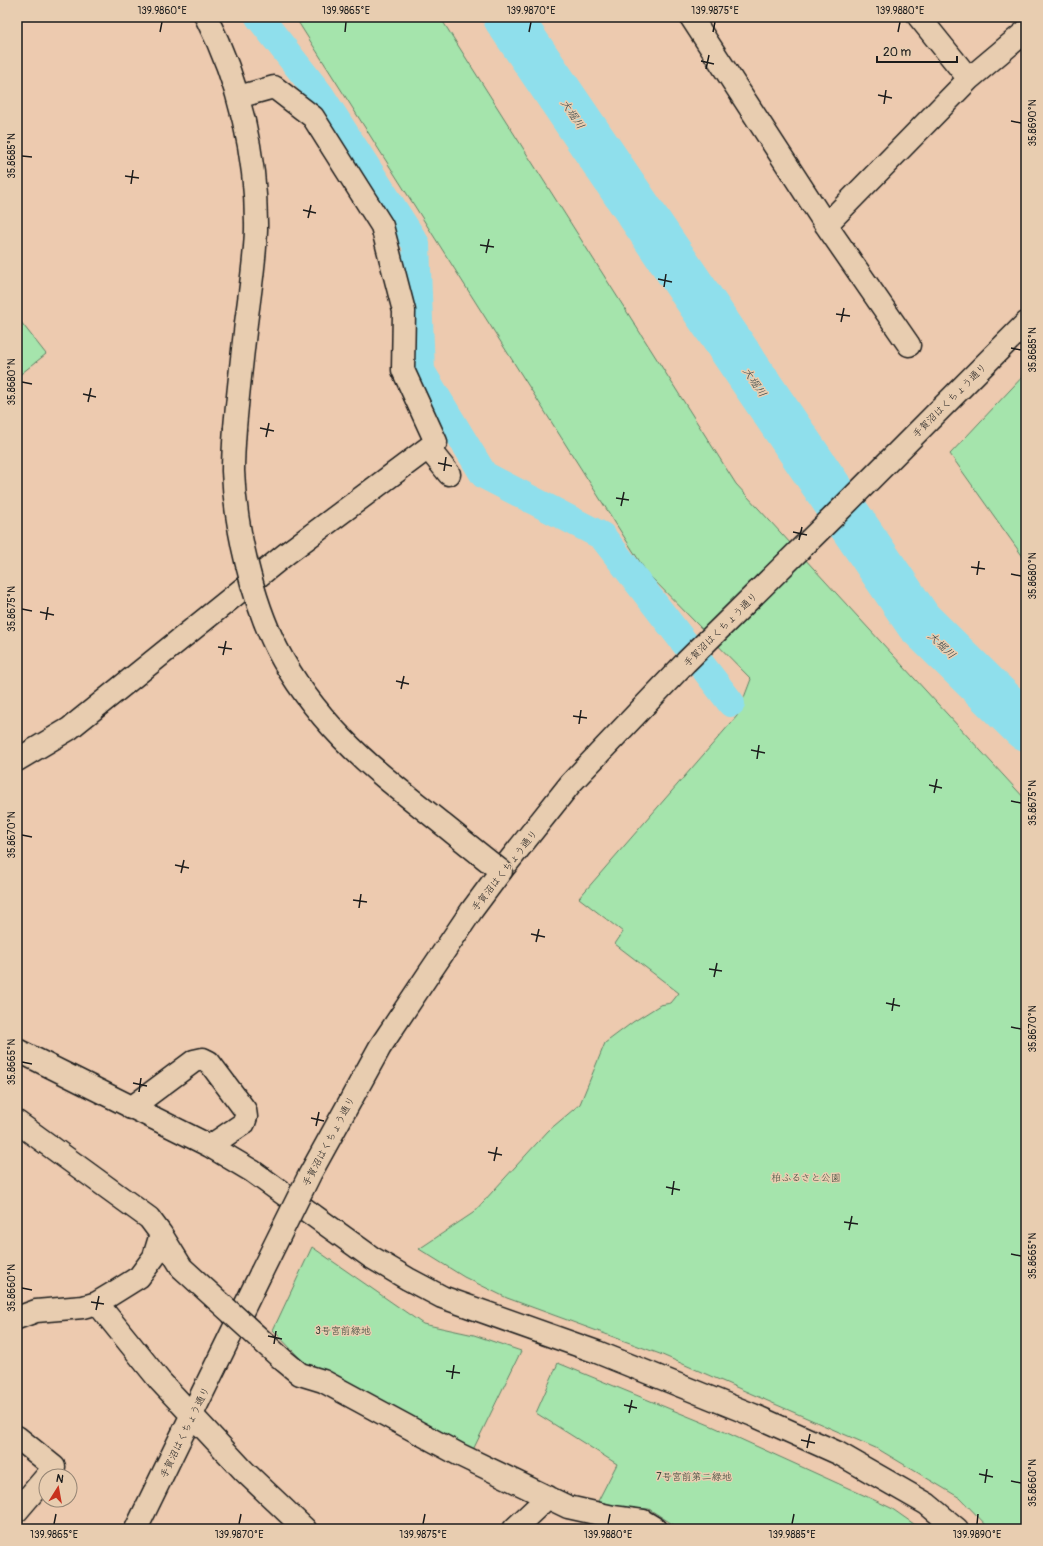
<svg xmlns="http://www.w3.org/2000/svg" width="1043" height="1546" font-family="Pangolin,'Klee One',sans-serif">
  <rect width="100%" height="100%" fill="#edcaaf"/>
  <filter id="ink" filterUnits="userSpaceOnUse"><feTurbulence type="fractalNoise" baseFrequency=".025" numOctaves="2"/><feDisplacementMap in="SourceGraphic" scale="8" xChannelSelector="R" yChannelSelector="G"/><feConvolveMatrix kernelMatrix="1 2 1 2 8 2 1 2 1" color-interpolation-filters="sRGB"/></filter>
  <g filter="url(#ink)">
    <path fill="#a5e4ac" stroke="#608064" d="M295 17H440L736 484 1026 800V1529H990L960 1498 878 1449 660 1354 507 1298 464 1277 419 1249 473 1213 548 1131 580 1104 605 1043 633 1022 660 1005 671 1003 679 993 615 944 623 932 579 898 737 716 751 679 647 573Z
      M17 317 46 354 17 377Z
      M1026 373V561L950 454Z
      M312 1247 423 1324 474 1335 521 1351 471 1454 312 1371 273 1330Z
      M558 1363 714 1427 870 1498 891 1508 921 1529H680L649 1509 612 1507 597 1503 617 1464 536 1413Z"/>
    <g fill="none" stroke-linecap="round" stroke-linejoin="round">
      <path stroke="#8fdfec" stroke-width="28" d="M259 17 321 96 416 244 421 371 484 475 602 536 731 703"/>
      <path stroke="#8fdfec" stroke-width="48" d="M507 17 919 622 1026 727"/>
      <g stroke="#1c1c1c" stroke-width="25">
        <path id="minor" d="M206 17C239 81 257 157 256 230 255 261 250 292 246 323 242 358 238 393 235 428
          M691 17 826 225 909 345
          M919 17 969 79 1026 31
          M826 225 969 79
          M428 448 449 474
          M17 760 69 729 286 554 436 442 403 370 404 311 382 226 313 117 274 87 238 97
          M501 871 571 783 626 725 686 662 833 517 1026 323
          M17 1050 210 1146 252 1171 371 1257 408 1279 442 1297 597 1352 753 1415 838 1453 927 1504 957 1529
          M131 1108 194 1061 203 1059 209 1062 245 1110 246 1117 244 1123 210 1146
          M17 1122 149 1218 161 1234 154 1257 139 1277 115 1292 97 1303 83 1307 36 1311 17 1318
          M161 1234 182 1268
          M97 1303 160 1381 244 1471 305 1529
          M283 1360 300 1374 323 1381 460 1455 568 1507 613 1517 643 1521 656 1529
          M17 1437 54 1467 47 1476
          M17 1511 46 1477
          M136 1529 261 1273
          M514 1529 548 1497"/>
      </g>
      <use href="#minor" stroke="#e8cdb0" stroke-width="22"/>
      <g stroke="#1c1c1c" stroke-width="25" stroke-linecap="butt">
        <path id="minor-bridge" d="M235 428C234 442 233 457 233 471 235 526 252 600 277 649 294 682 318 713 343 739 366 763 391 783 416 803 445 826 473 849 501 871L472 910 430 972 380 1047 310 1174 261 1273
          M182 1268 283 1360"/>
      </g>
      <use href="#minor-bridge" stroke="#e8cdb0" stroke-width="22"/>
    </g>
  </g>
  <path fill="none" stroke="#1c1c1c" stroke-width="1.5" d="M160 32 162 22M345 32 346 22M529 32 531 22M713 32 715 22M898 32 900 22M701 61 714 64M706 69 709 55M878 95 892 98M884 104 886 90M1011 121 1021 123M22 156 32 157M125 176 139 178M131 184 133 170M303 210 316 213M308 218 311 205M480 245 494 247M486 253 489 239M658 279 672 282M664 287 666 274M836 314 850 316M841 322 844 308M1011 348 1021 350M22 382 32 384M83 394 96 397M88 402 91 388M260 428 274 431M266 437 269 423M438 463 452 466M444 471 446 457M616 498 629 500M621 506 624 492M793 532 807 535M799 540 802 527M971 567 985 569M1011 574 1021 576M977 575 979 561M22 609 32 611M40 612 54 615M46 620 48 607M218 647 232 649M223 655 226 641M396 681 409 684M401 689 404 676M573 716 587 718M579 724 581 710M751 750 765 753M757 759 759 745M929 785 942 788M934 793 937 779M1011 801 1021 803M22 835 32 837M175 865 189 868M181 873 184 860M353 900 367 902M359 908 361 894M531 934 545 937M536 942 539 929M709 969 722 971M714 977 717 963M886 1003 900 1006M892 1011 894 998M1011 1027 1021 1029M22 1062 32 1064M133 1083 147 1086M139 1092 141 1078M311 1118 324 1121M316 1126 319 1112M488 1152 502 1155M494 1161 497 1147M666 1187 680 1190M672 1195 674 1181M844 1222 858 1224M849 1230 852 1216M1011 1254 1021 1256M22 1288 32 1290M91 1302 104 1304M96 1310 99 1296M268 1336 282 1339M274 1344 276 1331M446 1371 460 1373M452 1379 454 1365M624 1405 637 1408M629 1413 632 1400M801 1440 815 1443M807 1448 810 1434M979 1474 993 1477M1011 1481 1021 1483M985 1483 987 1469M54 1524 56 1514M239 1524 241 1514M423 1524 425 1514M608 1524 610 1514M792 1524 794 1514M977 1524 978 1514"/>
  <g text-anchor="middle" stroke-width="3" stroke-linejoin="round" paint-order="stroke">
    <g font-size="10" fill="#1c1c1c" stroke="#e8cdb0">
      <text transform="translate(949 400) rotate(-45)" y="4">手賀沼はくちょう通り</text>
      <text transform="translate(720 629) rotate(-45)" y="4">手賀沼はくちょう通り</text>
      <text transform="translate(504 870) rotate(-52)" y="4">手賀沼はくちょう通り</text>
      <text transform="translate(328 1141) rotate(-62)" y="4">手賀沼はくちょう通り</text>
      <text transform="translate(184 1432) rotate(-64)" y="4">手賀沼はくちょう通り</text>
    </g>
    <g font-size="10" fill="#374439" stroke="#e8cdb0">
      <text x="806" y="1181">柏ふるさと公園</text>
      <text x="343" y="1334">3号宮前緑地</text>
      <text x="694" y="1480">7号宮前第二緑地</text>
    </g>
    <g font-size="11" font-style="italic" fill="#334346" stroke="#e8cdb0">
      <text transform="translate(573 114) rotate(56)" y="4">大堀川</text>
      <text transform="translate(755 382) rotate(56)" y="4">大堀川</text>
      <text transform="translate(942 645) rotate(44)" y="4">大堀川</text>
    </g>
  </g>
  <rect width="1043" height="1546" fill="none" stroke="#e8cdb0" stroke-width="44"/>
  <g transform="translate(58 1488) rotate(11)"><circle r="19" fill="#e8cdb0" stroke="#968675"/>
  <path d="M0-3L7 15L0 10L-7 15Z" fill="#c8321e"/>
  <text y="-6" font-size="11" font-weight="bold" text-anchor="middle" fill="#1c1c1c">N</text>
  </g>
  <path d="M877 56v6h80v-6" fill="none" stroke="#1c1c1c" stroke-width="2"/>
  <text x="883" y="56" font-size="12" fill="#1c1c1c" stroke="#e8cdb0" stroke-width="3" paint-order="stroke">20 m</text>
  <rect x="22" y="22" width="999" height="1502" fill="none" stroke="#1c1c1c" stroke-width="1.5"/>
  <g font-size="10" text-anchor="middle" fill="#1c1c1c">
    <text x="162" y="14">139.9860°E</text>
    <text x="346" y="14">139.9865°E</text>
    <text x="531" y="14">139.9870°E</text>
    <text x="715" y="14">139.9875°E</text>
    <text x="900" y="14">139.9880°E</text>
    <text transform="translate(1032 123) rotate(-90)" y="4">35.8690°N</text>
    <text transform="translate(11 156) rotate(-90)" y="4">35.8685°N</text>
    <text transform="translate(1032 350) rotate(-90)" y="4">35.8685°N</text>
    <text transform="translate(11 382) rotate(-90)" y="4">35.8680°N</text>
    <text transform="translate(1032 576) rotate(-90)" y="4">35.8680°N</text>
    <text transform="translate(11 609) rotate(-90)" y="4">35.8675°N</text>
    <text transform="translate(1032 803) rotate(-90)" y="4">35.8675°N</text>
    <text transform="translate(11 835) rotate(-90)" y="4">35.8670°N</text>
    <text transform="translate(1032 1029) rotate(-90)" y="4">35.8670°N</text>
    <text transform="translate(11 1062) rotate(-90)" y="4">35.8665°N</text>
    <text transform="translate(1032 1256) rotate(-90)" y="4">35.8665°N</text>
    <text transform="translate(11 1288) rotate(-90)" y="4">35.8660°N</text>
    <text transform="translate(1032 1483) rotate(-90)" y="4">35.8660°N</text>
    <text x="54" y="1538">139.9865°E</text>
    <text x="239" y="1538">139.9870°E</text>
    <text x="423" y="1538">139.9875°E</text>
    <text x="608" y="1538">139.9880°E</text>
    <text x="792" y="1538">139.9885°E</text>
    <text x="977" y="1538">139.9890°E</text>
  </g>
</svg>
